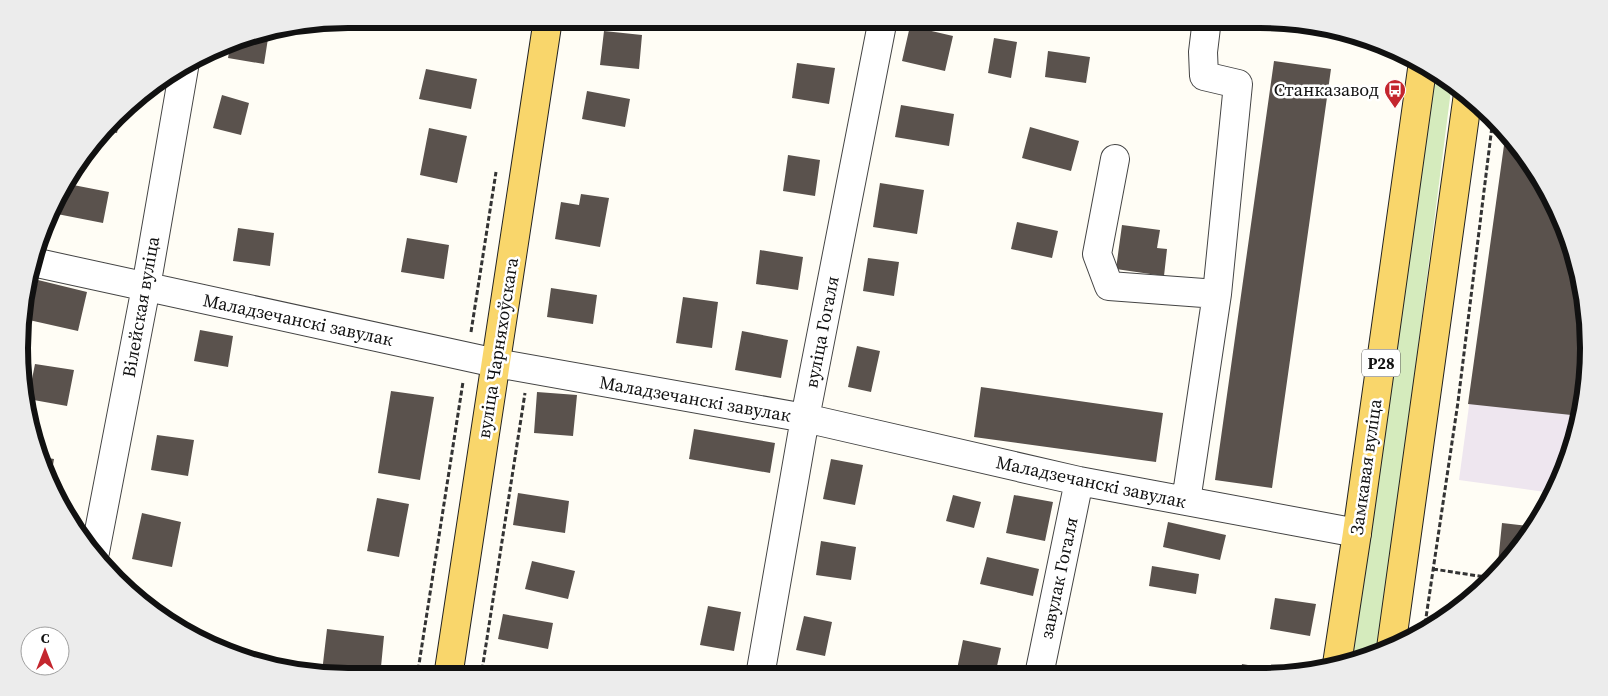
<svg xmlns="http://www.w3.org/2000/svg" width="1608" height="696" font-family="'Source Serif 4',serif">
  <rect width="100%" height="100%" fill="#fffdf5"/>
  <path fill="#eee6ef" d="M1506 132 1521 148 1555 203 1578 263 1589 327 1586 391 1572 454 1552 493 1459 480Z"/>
  <path fill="#d5ebbd" d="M1432 68 1452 82 1379 651 1351 660Z"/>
  <path fill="#5a524d" d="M910 26 953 36 945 71 902 61Z
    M604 31 642 35 639 69 600 65Z
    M269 32 264 64 228 58 231 41 242 36Z
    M994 38 1017 42 1011 78 988 73Z
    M1048 51 1090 57 1086 83 1045 77Z
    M1274 61 1331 69 1272 488 1215 480Z
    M797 63 835 68 829 104 792 98Z
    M426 69 477 79 471 109 419 99Z
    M587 91 630 99 625 127 582 119Z
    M222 95 249 103 241 135 213 128Z
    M901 105 954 114 949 146 895 137Z
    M121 113 117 133 106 131Z
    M1030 127 1079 141 1071 171 1022 158Z
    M429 128 467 136 457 183 420 175Z
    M1506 131 1521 148 1555 203 1578 263 1589 327 1586 391 1581 416 1468 404Z
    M788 155 820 160 815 196 783 191Z
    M63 183 109 192 103 223 52 213Z
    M880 183 924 190 917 234 873 227Z
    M581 194 609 198 600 247 555 239 561 202 579 205Z
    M1017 222 1058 231 1052 258 1011 249Z
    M1122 225 1160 230 1157 248 1167 249 1164 276 1116 269Z
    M238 228 274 233 270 266 233 261Z
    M407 238 449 245 444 279 401 272Z
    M760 250 803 257 798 290 756 284Z
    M868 258 899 262 894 296 863 291Z
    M38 280 87 292 78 331 29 320Z
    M551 288 597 295 593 324 547 317Z
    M683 297 718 302 712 348 676 343Z
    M200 330 233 336 228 367 194 361Z
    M742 331 788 340 781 378 735 370Z
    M857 346 880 351 871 392 848 387Z
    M35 364 74 370 67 406 28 399Z
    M981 387 1163 413 1156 462 974 437Z
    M391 391 434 397 420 480 378 473Z
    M537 392 577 395 573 436 534 433Z
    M694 429 775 443 770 473 689 459Z
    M157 435 194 440 188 476 151 470Z
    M37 456 54 459 50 483Z
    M831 459 863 465 855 505 823 499Z
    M518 493 569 501 565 533 513 525Z
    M953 495 981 502 974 528 946 521Z
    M1014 495 1053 502 1045 541 1006 533Z
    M377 498 409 504 399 557 367 551Z
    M142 513 181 522 172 567 132 559Z
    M1168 522 1226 535 1220 560 1163 547Z
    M1502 523 1536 527 1497 573Z
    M821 541 856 547 851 580 816 575Z
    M987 557 1039 569 1033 596 980 584Z
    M532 561 575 571 568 599 525 589Z
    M1152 566 1199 574 1196 594 1149 586Z
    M1275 598 1316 604 1310 636 1270 629Z
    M708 606 741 612 734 651 700 645Z
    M503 614 553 623 548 649 498 639Z
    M804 616 832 622 825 656 796 650Z
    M327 629 384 636 380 677 322 672Z
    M963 640 1001 648 995 675 956 674Z
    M1242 664 1295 673V674L1240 675Z"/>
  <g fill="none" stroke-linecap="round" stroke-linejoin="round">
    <g stroke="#444" stroke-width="30">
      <path id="minor" d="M1115 159 1097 254 1109 286 1217 294
        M33 262 496 363 805 418 1079 481 1357 533
        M1186 501 1217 294 1238 84 1204 76 1203 52 1207 19
        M95 552 146 287 185 62
        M1039 675 1079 481
        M760 676 805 418 883 19"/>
    </g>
    <g stroke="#222" stroke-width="30">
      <path id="major" d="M1391 648 1468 94
        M1337 664 1357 533 1423 62
        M448 677 548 19"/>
    </g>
    <path stroke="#333" stroke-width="3" stroke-dasharray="5 2.5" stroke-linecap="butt" d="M471 332 496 172
      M1433 569 1492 578
      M1424 631 1458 402 1493 118
      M417 677 463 382
      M481 677 525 393"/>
    <use href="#minor" stroke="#fff" stroke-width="28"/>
    <use href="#major" stroke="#f9d66b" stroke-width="28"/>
  </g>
  <defs>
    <g id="bus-pin" transform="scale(1.125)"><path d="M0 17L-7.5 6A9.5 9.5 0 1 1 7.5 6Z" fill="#c4262e" stroke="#fff"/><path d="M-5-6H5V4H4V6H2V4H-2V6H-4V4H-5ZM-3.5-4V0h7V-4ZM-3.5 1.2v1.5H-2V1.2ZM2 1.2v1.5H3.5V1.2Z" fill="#fff"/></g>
  </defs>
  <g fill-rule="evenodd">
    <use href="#bus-pin" x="1395" y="90"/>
  </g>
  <g text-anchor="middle" stroke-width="5" stroke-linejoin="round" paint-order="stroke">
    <rect fill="#fff" stroke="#585858" stroke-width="1" x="1362" y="349.5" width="38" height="27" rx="4"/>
    <g font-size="16" font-weight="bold" fill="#111">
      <text x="1381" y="369">Р28</text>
    </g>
    <g font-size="18" fill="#111" stroke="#fff" text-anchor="end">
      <text x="1379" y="96">Станказавод</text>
    </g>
    <g font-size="18" fill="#111" stroke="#fff">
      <text transform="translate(141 307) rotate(-80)" y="6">Вілейская вуліца</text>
      <text transform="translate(298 320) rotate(12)" y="6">Маладзечанскі завулак</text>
      <text transform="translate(822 332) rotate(-79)" y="6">вуліца Гогаля</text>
      <text transform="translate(498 348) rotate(-81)" y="6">вуліца Чарняхоўскага</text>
      <text transform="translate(695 399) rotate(10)" y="6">Маладзечанскі завулак</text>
      <text transform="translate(1366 467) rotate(-82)" y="6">Замкавая вуліца</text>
      <text transform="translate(1091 482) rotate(12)" y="6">Маладзечанскі завулак</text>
      <text transform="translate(1059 578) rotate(-78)" y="6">завулак Гогаля</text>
    </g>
  </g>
  <path d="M0 0H1608V696H0ZM348 28H1260A320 320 0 0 1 1580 348V348A320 320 0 0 1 1260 668H348A320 320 0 0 1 28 348V348A320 320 0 0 1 348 28Z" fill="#ececec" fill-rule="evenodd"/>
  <path fill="none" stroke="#111" stroke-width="6" d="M348 28H1260A320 320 0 0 1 1580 348V348A320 320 0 0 1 1260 668H348A320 320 0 0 1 28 348V348A320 320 0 0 1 348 28Z"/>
  <g transform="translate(45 651)"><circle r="24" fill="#ffffff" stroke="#a0a0a0"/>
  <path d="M0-4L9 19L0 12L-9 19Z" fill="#c4262e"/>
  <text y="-8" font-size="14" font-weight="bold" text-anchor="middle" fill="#111111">С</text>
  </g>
</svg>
